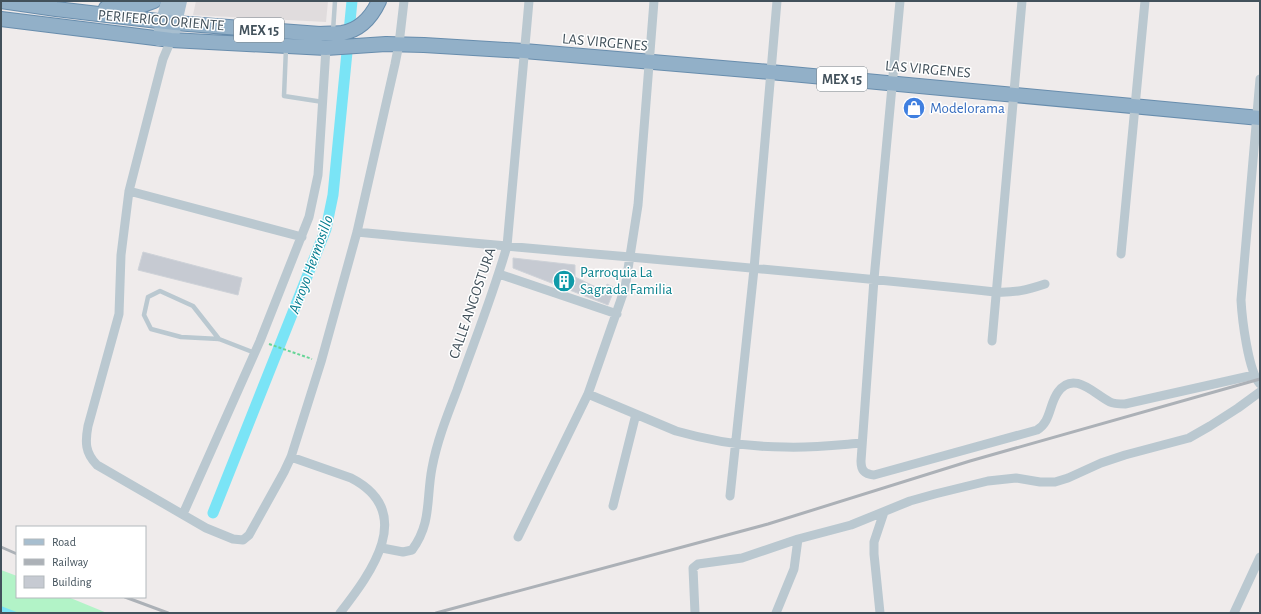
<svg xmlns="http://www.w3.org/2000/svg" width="1261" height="614" font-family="'Alegreya Sans',sans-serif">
  <rect width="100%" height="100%" fill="#efebeb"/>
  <path fill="#e0dcdd" d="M196 1H328L326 22 193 15Z"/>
  <path fill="#b2f3c7" d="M1 570 17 576V597H68L107 613H1Z"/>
  <path fill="#7ae4f6" d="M1 606 19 613H1Z"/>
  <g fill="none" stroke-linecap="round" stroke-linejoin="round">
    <path stroke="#7ae4f6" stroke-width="11" d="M213 513 326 229 333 195 352 1"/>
  </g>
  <path fill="#c6cad2" stroke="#ced2d8" d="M143 252 242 278 238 295 138 270Z
    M513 258 575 265V277L604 291 607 284 615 288 608 305 513 268Z"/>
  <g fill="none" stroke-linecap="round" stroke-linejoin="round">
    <g stroke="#688dad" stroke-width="16">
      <path id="trunk" d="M1 1 56 9 175 23 320 34C327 33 335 34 342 33 360 30 372 16 379 1
        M106 8 143 5 154 1
        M1 19 171 40 326 48 386 44 424 45 524 51 770 72 1260 118"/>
    </g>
    <path stroke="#67d597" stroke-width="2" stroke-dasharray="3 2" stroke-linecap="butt" d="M269 344 312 359"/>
    <path stroke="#bac8d0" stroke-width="4.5" d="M333 31 335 1
      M286 48 284 96 323 102
      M219 339 193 306 160 291 148 297 144 315 151 329 181 337 219 339 255 353"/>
    <path stroke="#bac8d0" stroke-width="9" d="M900 1 874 279 861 461C861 470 864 474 874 475L1037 430C1051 422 1049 404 1058 392 1074 370 1094 394 1110 402 1114 404 1120 404 1125 404L1254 375
      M171 40 163 59 129 191 121 255 119 314 88 426C85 442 85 453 97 465L206 528 233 539 243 540 249 535 284 472 291 457 321 362 357 232 395 64 399 44 404 1
      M1260 79 1241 300C1242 318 1248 371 1260 384
      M129 191 302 237
      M357 232C570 253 783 269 995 292 1015 293 1027 290 1045 284
      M1121 254 1145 1
      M499 274 617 314
      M992 341 1022 1
      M588 394 676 431C711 441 749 447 785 447 811 448 837 445 862 443
      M291 457 351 478C417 512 371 573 340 613
      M730 496 754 269 777 1
      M613 506 636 414
      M183 514 260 341 309 217 318 175 326 48
      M518 537 588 394 625 288 638 205 654 1
      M382 548 403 552 412 550C432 523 426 499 432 468 437 441 447 416 457 390 474 342 493 295 507 246L529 1
      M695 613 693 568 698 564 742 558 798 539 851 525 910 501 935 494 988 481 1016 478 1040 482H1055L1068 478 1101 463 1125 455 1189 438 1210 426 1238 408 1260 392
      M776 613 794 569 798 539
      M880 613 874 554V542L884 512
      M1234 613 1260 557"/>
    <path stroke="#a7becf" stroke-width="14" d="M159 39 168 1
      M171 40 180 1"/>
    <use href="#trunk" stroke="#92b0c8" stroke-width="14"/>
    <path stroke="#acb1b7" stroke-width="3" d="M1 547 17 554
      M125 597 168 613
      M436 613 768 524 970 461 1260 379"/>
  </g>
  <defs>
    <g id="shop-disc" transform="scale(1.15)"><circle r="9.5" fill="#3f7fe0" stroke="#fff"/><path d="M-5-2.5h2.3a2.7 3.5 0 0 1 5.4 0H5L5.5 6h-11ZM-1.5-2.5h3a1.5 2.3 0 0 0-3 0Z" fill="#fff"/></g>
    <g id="building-disc" transform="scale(1.15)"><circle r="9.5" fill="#0f9aa8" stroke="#fff"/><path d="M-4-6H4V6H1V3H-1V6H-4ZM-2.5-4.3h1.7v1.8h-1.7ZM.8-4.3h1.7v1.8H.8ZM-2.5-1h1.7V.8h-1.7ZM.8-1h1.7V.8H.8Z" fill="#fff"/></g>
  </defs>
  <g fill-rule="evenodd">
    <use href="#shop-disc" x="914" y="108"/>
    <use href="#building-disc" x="564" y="281"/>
  </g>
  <g text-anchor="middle" stroke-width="3" stroke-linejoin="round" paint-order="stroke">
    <g fill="#fff" stroke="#7b858c" stroke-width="1">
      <rect x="234" y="18" width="50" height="24" rx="3"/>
      <rect x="817" y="67" width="50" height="24" rx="3"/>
    </g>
    <g font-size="14" font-weight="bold" fill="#42515b">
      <text x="259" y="35">MEX 15</text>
      <text x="842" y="84">MEX 15</text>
    </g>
    <g font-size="15" fill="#42515b" stroke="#fff">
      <text transform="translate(161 20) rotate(5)" y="5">PERIFERICO ORIENTE</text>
      <text transform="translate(605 42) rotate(5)" y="5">LAS VIRGENES</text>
      <text transform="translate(928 69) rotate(5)" y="5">LAS VIRGENES</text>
      <text transform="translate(472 303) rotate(-71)" y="5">CALLE ANGOSTURA</text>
    </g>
    <g font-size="15" fill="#366cbe" stroke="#fff" text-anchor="start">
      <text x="930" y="113">Modelorama</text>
    </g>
    <g font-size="15" fill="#0d838f" stroke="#fff" text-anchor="start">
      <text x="580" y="277">Parroquia La<tspan x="580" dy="17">Sagrada Familia</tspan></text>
    </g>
    <g font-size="16" font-style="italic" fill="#037c8f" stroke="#fff">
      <text transform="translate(310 264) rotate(-70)" y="6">Arroyo Hermosillo</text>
    </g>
  </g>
  <rect width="1261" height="614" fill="none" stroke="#42515b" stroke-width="4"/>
  <rect x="16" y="526" width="130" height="72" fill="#ffffff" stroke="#b3b9bd"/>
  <rect x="24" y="539" width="20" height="6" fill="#a7becf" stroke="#b3b9bd"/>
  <text x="52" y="546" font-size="12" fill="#42515b">Road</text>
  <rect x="24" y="559" width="20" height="6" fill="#acb1b7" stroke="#b3b9bd"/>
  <text x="52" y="566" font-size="12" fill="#42515b">Railway</text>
  <rect x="24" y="576" width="20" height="12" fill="#c6cad2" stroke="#b3b9bd"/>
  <text x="52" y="586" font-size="12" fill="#42515b">Building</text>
</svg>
